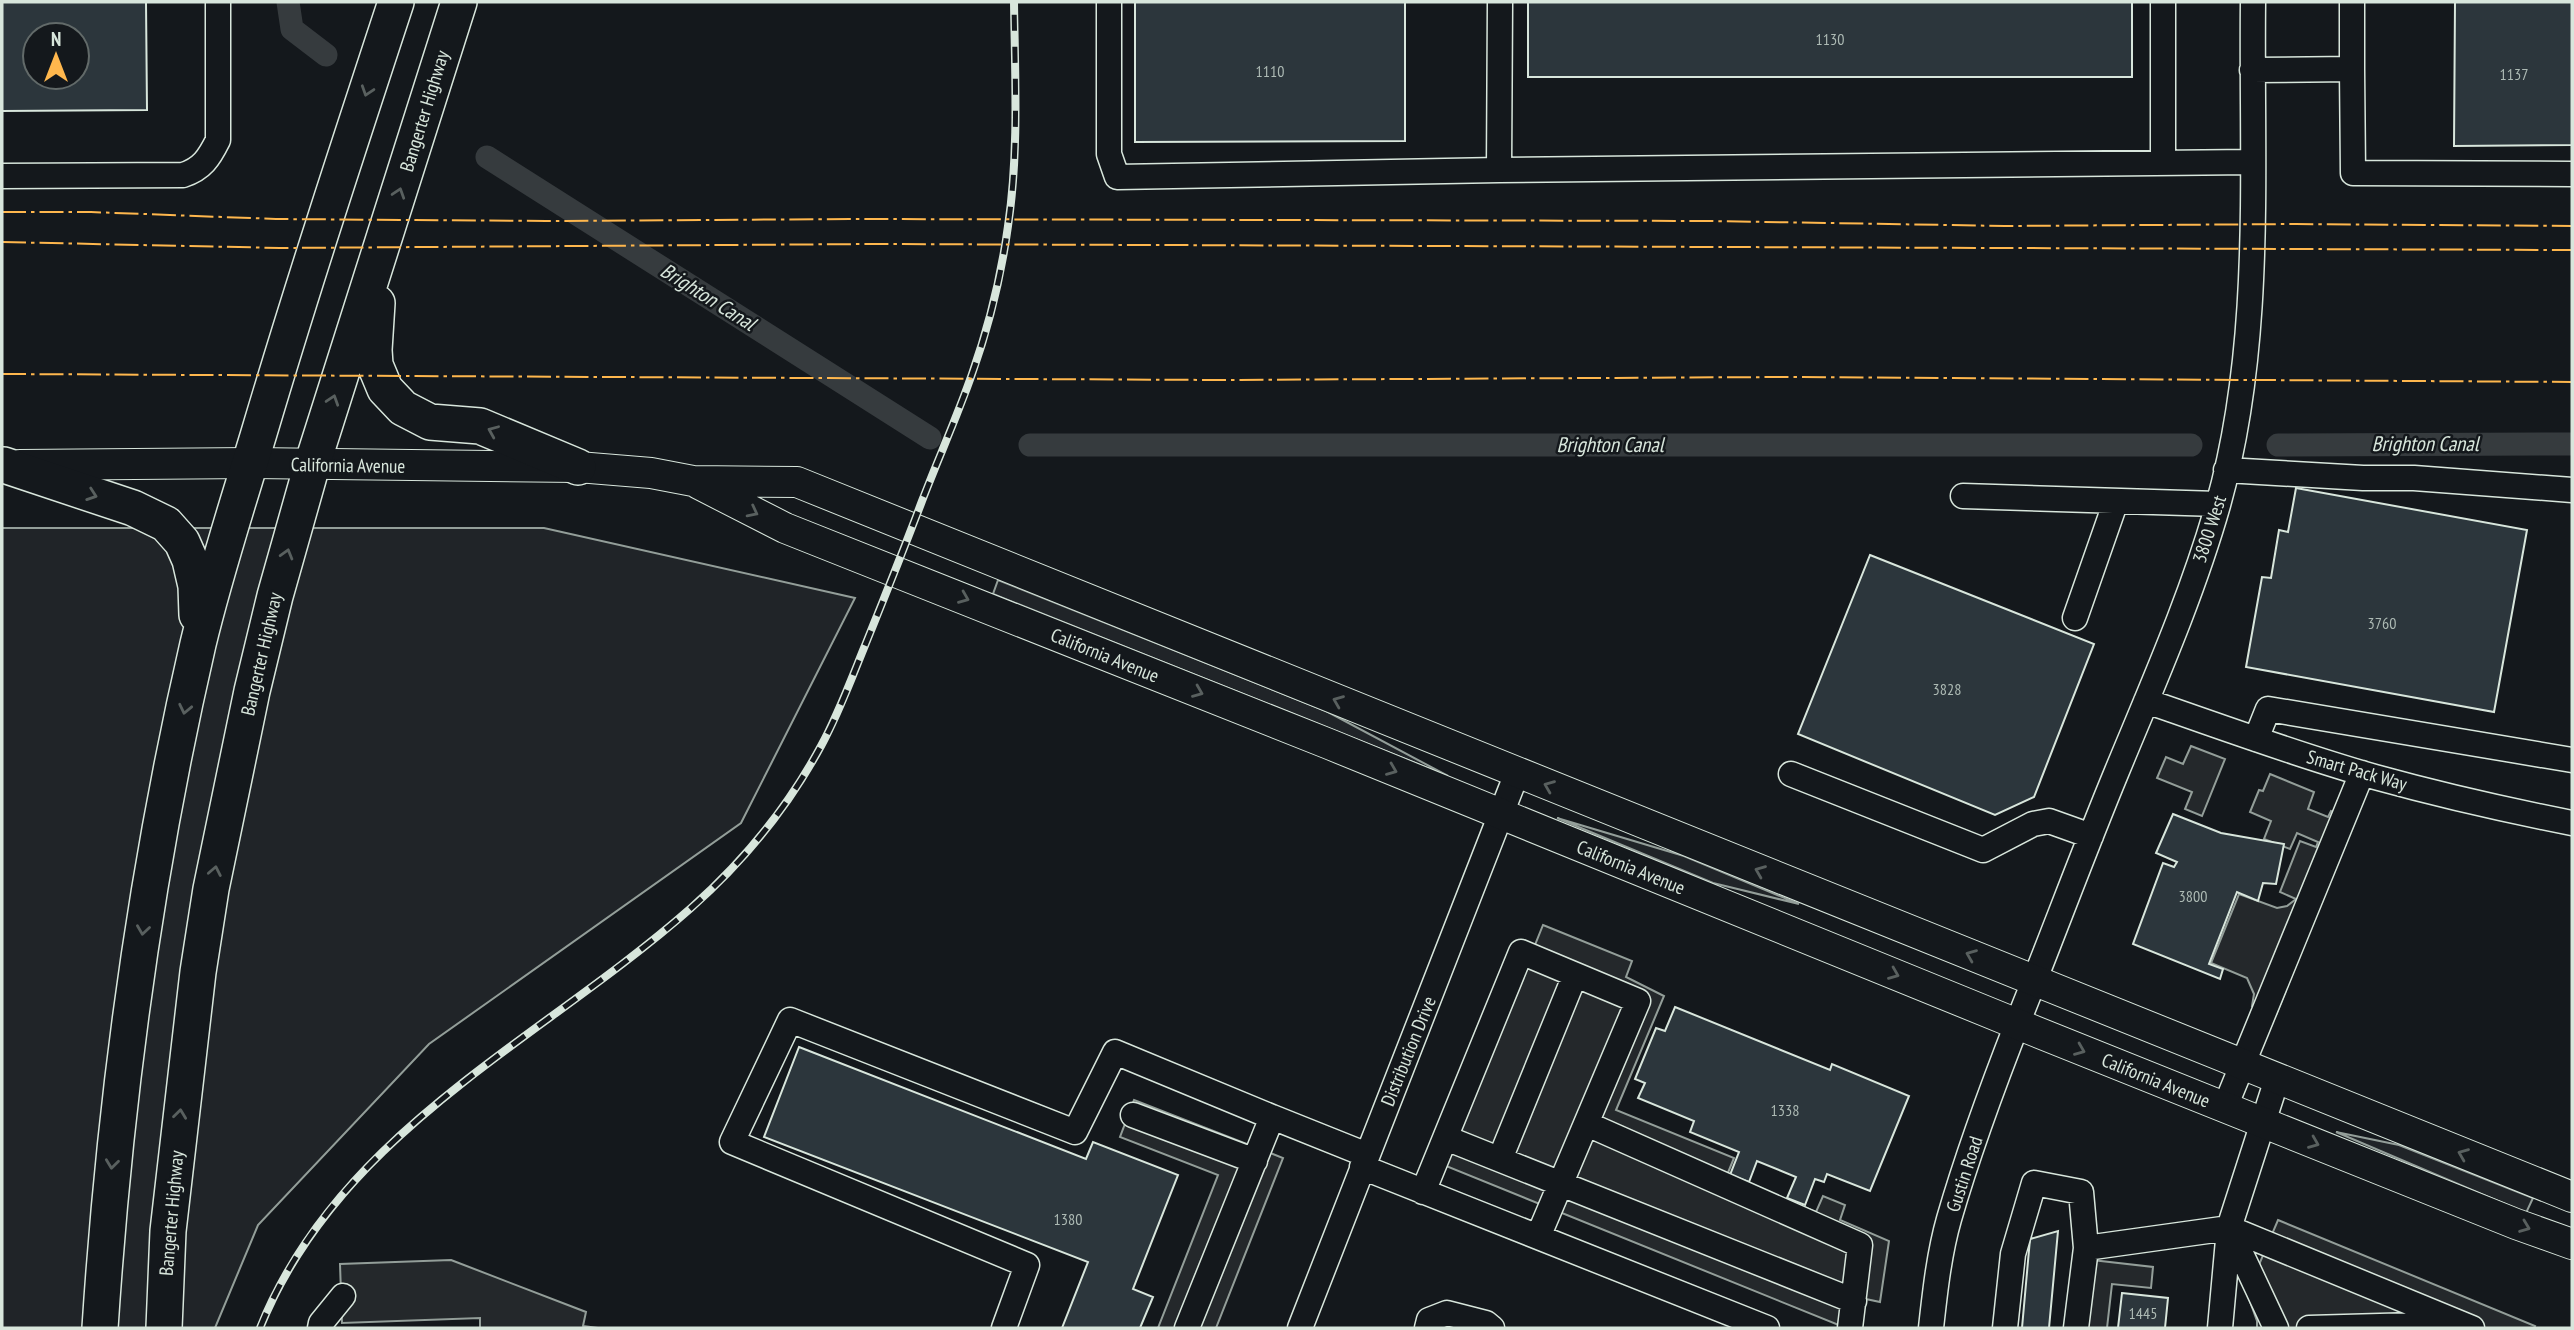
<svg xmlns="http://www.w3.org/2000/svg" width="2574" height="1330" font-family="'PT Sans Narrow',sans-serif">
  <rect width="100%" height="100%" fill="#14181c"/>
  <path fill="#202428" stroke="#939e99" stroke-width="2" d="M2 528H544L855 598 741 823 429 1044 258 1225 215 1328H2Z
    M998 580 1326 711 1448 776 993 594Z
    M1557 818 1684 856 1799 904 1713 883Z
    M2336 1132 2399 1145 2533 1198 2526 1213Z"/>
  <path fill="#24282b" stroke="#939e99" stroke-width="2" d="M2191 746 2225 759 2202 816 2185 809 2192 792 2157 778 2166 757 2183 764Z
    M2270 774 2314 792 2308 809 2328 817 2331 811 2354 820 2276 1015 2252 1006 2254 994 2247 978 2211 963 2239 894 2277 908 2287 906 2296 899 2280 892 2300 841 2316 847 2318 842 2297 833 2290 849 2264 839 2271 821 2250 812 2259 790 2263 791Z
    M1543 925 1632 961 1626 977 1664 996 1616 1110 1734 1158 1727 1175 1816 1212 1823 1196 1845 1205 1840 1220 1889 1241 1880 1302 1861 1298 1846 1328 1446 1166Z
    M1134 1100 1283 1158 1216 1328H1158L1218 1175 1120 1137Z
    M2278 1220 2535 1326 2534 1328H2257V1321L2247 1293Z
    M451 1260 586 1312 583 1326 598 1328H480V1318L342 1323 340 1264Z
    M2092 1260 2153 1267 2151 1288 2112 1284 2107 1328H2085Z"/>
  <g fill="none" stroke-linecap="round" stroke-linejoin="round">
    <path stroke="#363b3e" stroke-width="23" d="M288 2 292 29 326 55
      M487 157 930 438
      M1030 445H2191
      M2278 445 2572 444"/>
  </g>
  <path fill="#2c363c" stroke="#d8e6dc" stroke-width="2" fill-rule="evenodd" d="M2 2H146L147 110 2 111ZM35 35H77V77H35Z
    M1135 2H1405V141L1135 142Z
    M1528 2H2132V77H1528Z
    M2455 2H2572V145L2454 146Z
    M2296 488 2527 530 2494 712 2246 667 2262 577 2271 578 2279 530 2288 532Z
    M1870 555 2094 644 2034 797 1995 815 1798 734Z
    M2173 814 2221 833 2284 844 2276 884 2263 883 2258 901 2237 892 2209 964 2223 969 2220 979 2133 944 2163 863 2174 867 2177 862 2156 853Z
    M1675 1007 1830 1070 1832 1064 1909 1096 1870 1191 1827 1174 1824 1182 1815 1179 1805 1205 1787 1198 1796 1177 1757 1161 1749 1182 1730 1175 1739 1152 1690 1132 1694 1121 1638 1098 1645 1083 1635 1079 1656 1028 1665 1031Z
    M799 1047 1086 1159 1093 1142 1178 1175 1133 1289 1153 1297 1140 1328H1062L1088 1262 764 1137Z
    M2058 1231 2049 1328H2022L2030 1239Z
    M2122 1293 2168 1298 2165 1328H2118Z"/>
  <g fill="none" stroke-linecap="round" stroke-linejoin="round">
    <g stroke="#d8e6dc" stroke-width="27">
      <path id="minor" d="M1109 2V154L1117 177 1499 170 2252 162
        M2163 2V163
        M2352 2V69
        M2252 70 2352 69 2353 173 2572 174
        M1499 170 1500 2
        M2 176 183 175C202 169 209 158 218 140V2
        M2226 470 2363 478H2414L2572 490
        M1963 496 2218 504
        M2075 618 2116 501
        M2146 701C2222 727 2297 755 2375 777 2440 795 2506 810 2572 823
        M2256 739 2268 709 2572 760
        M1791 774 1983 850 2033 824 2049 821 2091 836
        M2225 1107 2362 773
        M1133 1115 1255 1161
        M1587 1124 1860 1245 1850 1328
        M1446 1138 1854 1301
        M1500 1159 1575 975
        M1362 1167 1767 1328
        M1423 1192 1521 952 1638 1001 1538 1237
        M2229 1228 2472 1328
        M2229 1228 2276 1328
        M320 1328 321 1323 343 1296
        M1004 1328 1027 1265 732 1142 790 1020 1075 1132 1115 1052 1272 1117
        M1187 1328 1272 1117 1367 1155
        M1300 1328 1517 773
        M1427 1328 1429 1320 1447 1313 1486 1323 1492 1328
        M1931 1328C1935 1292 1939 1254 1949 1219 1972 1139 2002 1061 2033 984 2061 913 2088 841 2117 771 2153 684 2192 596 2218 505 2264 342 2251 169 2253 2
        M2005 1328 2013 1254 2034 1183 2081 1192 2086 1248 2229 1228 2277 1079
        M2076 1328 2086 1248
        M2220 1328 2229 1229
        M2309 1328 2451 1324"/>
    </g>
    <g stroke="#d8e6dc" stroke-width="32">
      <path id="major" d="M20 465 250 463 578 467 651 473 693 481 797 482 2572 1197
        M699 484 785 528 1329 744 2017 1024 2516 1224 2572 1244"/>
    </g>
    <g stroke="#d8e6dc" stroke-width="38">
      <path id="highway" d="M377 303 374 350 375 365 385 389 403 408 430 422 480 426 578 467
        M4 465 133 508 166 524 182 542 190 560 196 586 197 615
        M100 1328C115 1098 146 869 198 644 215 573 238 503 259 433 302 288 349 145 396 2
        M164 1328 168 1231 198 972 211 889 252 691 275 596 312 465 459 2"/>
    </g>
    <use href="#minor" stroke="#14181c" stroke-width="24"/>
    <use href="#major" stroke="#14181c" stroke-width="30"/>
    <use href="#highway" stroke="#14181c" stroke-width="35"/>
    <g stroke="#d8e6dc" stroke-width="8">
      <path id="rail" d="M260 1328C339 1131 540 1041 691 908 743 862 788 807 821 746 839 713 852 677 866 643 885 596 904 549 922 501 938 459 957 417 972 374 989 326 1001 277 1008 226 1019 152 1015 76 1014 2"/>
    </g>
    <use href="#rail" stroke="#14181c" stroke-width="5" stroke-dasharray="16" stroke-linecap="butt"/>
    <path stroke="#ffb74d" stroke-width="2" stroke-dasharray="24 5 3.5 5" stroke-linecap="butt" d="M2 212H91L276 219 546 221 850 219 1710 221 2005 226 2296 224 2572 226
      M2 242 280 248 870 244 2572 250
      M2 374 1219 380 1784 377 2572 382"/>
  </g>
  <defs><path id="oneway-chevron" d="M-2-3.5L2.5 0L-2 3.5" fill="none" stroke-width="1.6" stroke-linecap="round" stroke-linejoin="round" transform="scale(1.75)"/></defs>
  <g stroke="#59605f">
    <use href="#oneway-chevron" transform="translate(367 91) rotate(108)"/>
    <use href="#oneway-chevron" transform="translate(399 193) rotate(-72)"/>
    <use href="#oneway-chevron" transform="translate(333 400) rotate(-72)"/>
    <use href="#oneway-chevron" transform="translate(493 431) rotate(-157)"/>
    <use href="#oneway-chevron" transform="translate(92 495) rotate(19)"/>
    <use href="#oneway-chevron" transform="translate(753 512) rotate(27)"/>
    <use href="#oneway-chevron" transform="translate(287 554) rotate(-74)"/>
    <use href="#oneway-chevron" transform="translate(964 598) rotate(22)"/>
    <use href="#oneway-chevron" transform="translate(1198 692) rotate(22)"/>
    <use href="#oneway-chevron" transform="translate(1338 701) rotate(-158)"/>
    <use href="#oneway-chevron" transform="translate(185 709) rotate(102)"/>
    <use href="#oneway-chevron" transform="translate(1392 770) rotate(22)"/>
    <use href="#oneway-chevron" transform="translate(1549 786) rotate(-158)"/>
    <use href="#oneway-chevron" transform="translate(215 871) rotate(-79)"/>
    <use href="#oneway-chevron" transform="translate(1760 871) rotate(-158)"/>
    <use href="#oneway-chevron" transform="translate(143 930) rotate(98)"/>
    <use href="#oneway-chevron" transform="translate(1971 955) rotate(-158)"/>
    <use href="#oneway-chevron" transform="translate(1894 974) rotate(22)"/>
    <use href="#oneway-chevron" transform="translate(2080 1050) rotate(22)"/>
    <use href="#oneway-chevron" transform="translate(180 1114) rotate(-83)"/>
    <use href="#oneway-chevron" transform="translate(2314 1143) rotate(22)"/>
    <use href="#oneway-chevron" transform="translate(2463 1154) rotate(-158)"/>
    <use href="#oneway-chevron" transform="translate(112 1164) rotate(97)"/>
    <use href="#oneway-chevron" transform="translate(2525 1227) rotate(21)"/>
  </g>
  <g text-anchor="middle" stroke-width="5" stroke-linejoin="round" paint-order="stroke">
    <g font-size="16" fill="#adbab4">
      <text x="1830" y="45">1130</text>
      <text x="1270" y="77">1110</text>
      <text x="2514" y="80">1137</text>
      <text x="2382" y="629">3760</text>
      <text x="1947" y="695">3828</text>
      <text x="2193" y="902">3800</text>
      <text x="1785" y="1116">1338</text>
      <text x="1068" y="1225">1380</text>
      <text x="2143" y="1319">1445</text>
    </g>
    <g font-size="19" fill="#d8e6dc" stroke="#14181c">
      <text transform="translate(424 111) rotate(-73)" y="7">Bangerter Highway</text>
      <text transform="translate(348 465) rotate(1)" y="7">California Avenue</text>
      <text transform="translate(2209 529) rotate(-72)" y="7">3800 West</text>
      <text transform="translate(261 654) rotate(-77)" y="7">Bangerter Highway</text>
      <text transform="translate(1105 655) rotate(22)" y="7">California Avenue</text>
      <text transform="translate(2357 770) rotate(16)" y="7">Smart Pack Way</text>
      <text transform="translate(1631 867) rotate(22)" y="7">California Avenue</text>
      <text transform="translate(1408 1051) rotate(-68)" y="7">Distribution Drive</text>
      <text transform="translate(2156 1080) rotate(22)" y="7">California Avenue</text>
      <text transform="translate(1964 1174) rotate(-72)" y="7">Gustin Road</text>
      <text transform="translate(171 1213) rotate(-85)" y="7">Bangerter Highway</text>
    </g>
    <g font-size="21" font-style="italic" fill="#d8e6dc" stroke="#14181c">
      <text transform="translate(708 297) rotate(32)" y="7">Brighton Canal</text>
      <text x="2425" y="451">Brighton Canal</text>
      <text x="1610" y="452">Brighton Canal</text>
    </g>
  </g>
  <rect width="2574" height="1330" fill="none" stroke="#d8e6dc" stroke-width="7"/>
  <g transform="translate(56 56)"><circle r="33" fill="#14181c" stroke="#626a69" stroke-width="2"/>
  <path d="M0-5L12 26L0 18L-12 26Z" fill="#ffb74d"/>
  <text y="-10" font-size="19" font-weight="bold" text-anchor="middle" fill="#d8e6dc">N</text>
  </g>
</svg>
